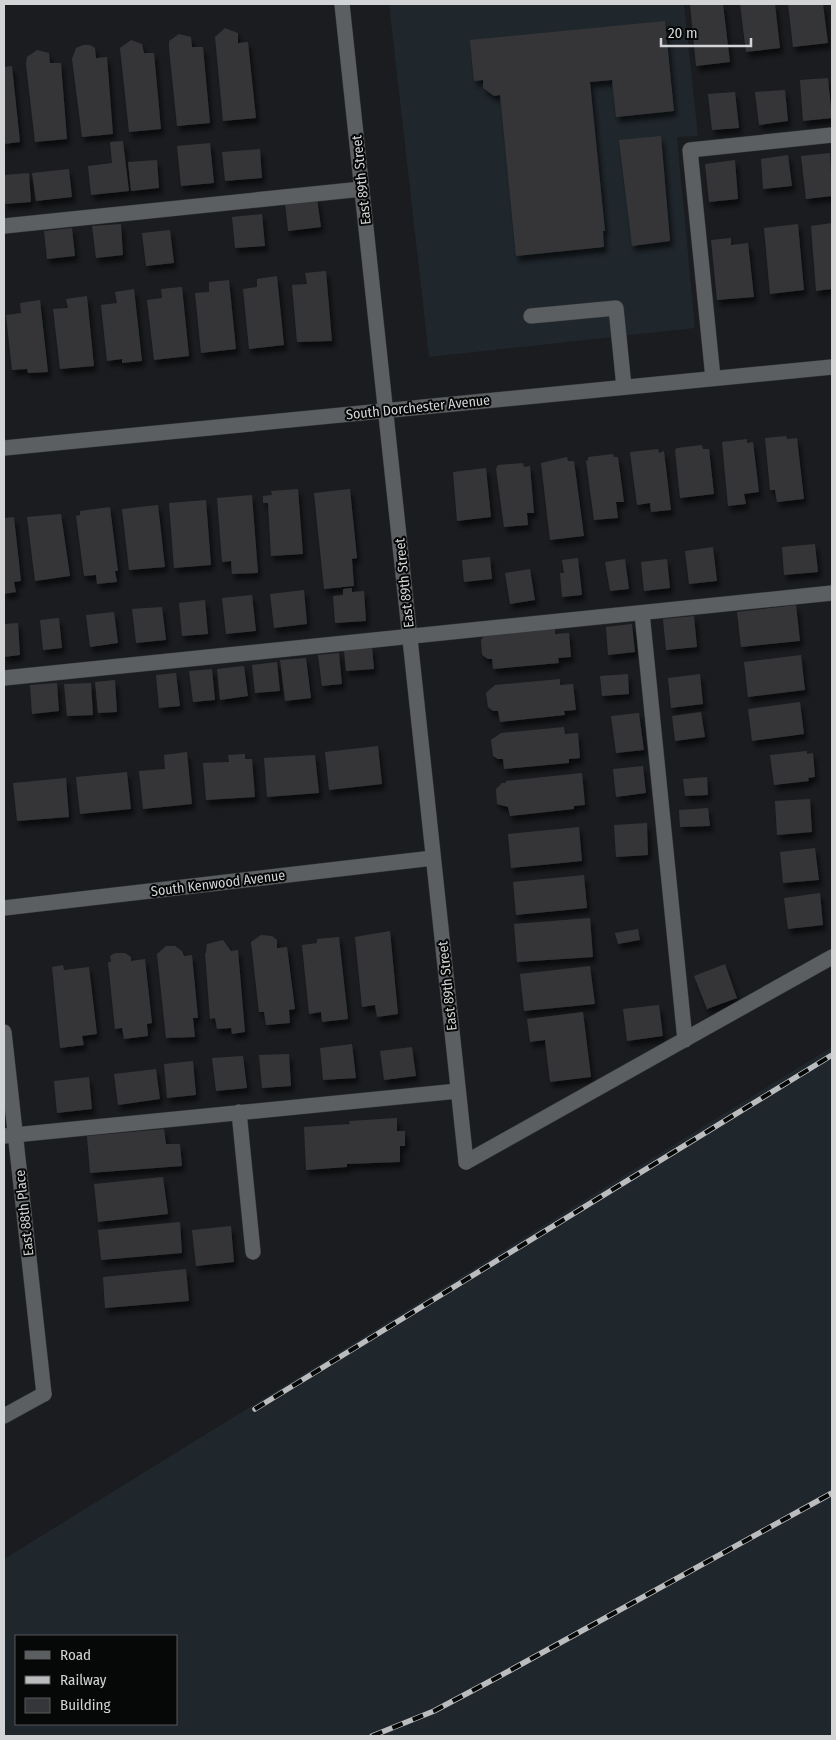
<svg xmlns="http://www.w3.org/2000/svg" width="836" height="1740" font-family="'Fira Sans Condensed',sans-serif">
  <defs>
    <filter id="shadow"><feDropShadow dx="3" dy="5.5" stdDeviation="2.5" flood-color="#0009"/></filter>
  </defs>
  <rect width="100%" height="100%" fill="#1a1c1f"/>
  <path fill="#1f262c" fill-rule="evenodd" d="M389 4H684L698 136 677 137 695 328 429 357Z
    M832 1047V1736H4V1559ZM16 1636H176V1724H16Z"/>
  <path fill="#343639" filter="url(#shadow)" d="M690 4H723L730 62 696 66Z
    M740 4H775L780 48 746 52Z
    M788 4H823L828 43 793 47Z
    M665 21 674 111 616 117 612 80 590 82 605 231H603L604 247 516 256 500 95 494 96 483 88V80L474 81 470 40Z
    M225 28 238 33V43L248 42 256 118 223 121 215 37Z
    M179 34 191 37 192 47H203L210 123 177 126 169 48V41Z
    M131 40 142 44 144 53H154L161 129 129 132 120 48Z
    M83 45H90L95 48 96 58 107 57 113 134 82 137 72 59 76 48Z
    M37 50 49 53 50 63H61L67 139 35 142 26 64 27 57Z
    M12 66 20 142 4 144V67Z
    M828 78 832 118 803 121 800 80Z
    M785 90 788 121 759 125 755 92Z
    M735 92 739 128 712 130 708 94Z
    M661 136 670 241 632 246 619 140Z
    M123 141 129 191 91 195 88 166 112 163 110 142Z
    M210 143 214 183 181 186 177 146Z
    M260 149 262 178 225 181 222 152Z
    M830 153 832 196 806 199 801 156Z
    M788 155 792 186 763 189 761 159Z
    M157 160 159 188 131 191 128 162Z
    M735 160 738 199 709 202 705 164Z
    M69 169 72 197 36 201 32 173Z
    M29 173 31 202 4 204V175Z
    M317 199 321 227 288 231 285 202Z
    M262 214 265 246 235 248 232 217Z
    M832 223V289L816 291 811 226Z
    M121 224 123 255 96 258 92 226Z
    M798 224 804 290 770 294 764 228Z
    M72 228 75 256 47 259 44 231Z
    M170 230 174 263 146 266 142 233Z
    M731 238V245L748 243 754 297 717 300 711 240Z
    M326 271 332 341 297 342 292 285 307 284 305 273Z
    M277 276 284 345 249 349 243 289 257 287V279Z
    M229 280 236 349 201 353 195 293 209 292V282Z
    M182 287 189 356 154 360 147 300 162 298 161 289Z
    M134 289 142 361 122 363V359L107 361 101 305 117 303 115 292Z
    M87 296 94 366 60 369 53 309 68 308 66 299Z
    M40 300 48 372 28 373 27 369 12 370 6 315 21 313 20 303Z
    M786 436 787 439 797 438 804 499 777 502 775 490H770L765 438Z
    M747 439V443L753 442 759 492 744 494 746 504 728 506 722 442Z
    M702 445 703 449H709L714 494 680 498 675 450 677 448Z
    M658 449 659 453 664 451 671 510 651 512 650 503 637 505 630 452Z
    M613 454 614 457H618L624 502H616L618 518 594 520 586 461 588 460V457Z
    M567 457 568 461H574L584 536 550 540 541 463Z
    M523 463 524 467 530 466 534 513H527L528 525 504 527 496 469 498 465Z
    M486 468 491 517 457 521 453 472Z
    M298 489 303 554 271 556 268 503H263V496L272 495 271 491Z
    M350 489 357 558 352 559 354 586 324 589 314 493Z
    M252 495 258 573 232 574 231 561 222 562 217 498Z
    M206 500 211 565 174 568 169 503Z
    M158 505 165 567 129 570 122 509Z
    M110 507 118 571H115L117 582 97 584 96 575 84 576 76 516 80 515V511Z
    M61 514 70 576 35 581 27 517Z
    M14 517 21 581 14 582 16 592 4 594V518Z
    M815 544 818 572 784 575 782 547Z
    M713 547 717 581 689 584 685 551Z
    M490 557 492 579 464 582 462 560Z
    M578 558 582 595 562 597 560 573H564L562 560Z
    M625 559 629 589 610 591 605 562Z
    M667 559 670 588 644 591 641 562Z
    M530 569 535 600 510 604 505 573Z
    M352 588V592L364 591 366 621 335 623 333 596 343 595V589Z
    M304 590 307 624 274 628 270 594Z
    M252 595 256 631 226 634 222 598Z
    M205 600 208 634 182 636 179 603Z
    M796 605 800 641 741 647 737 612Z
    M162 607 166 640 136 643 132 609Z
    M114 612 118 643 90 647 86 615Z
    M694 616 697 647 666 650 663 619Z
    M59 618 62 648 43 650 40 620Z
    M18 623 20 655 4 657V624Z
    M632 624 635 652 608 655 606 627Z
    M555 628V634L569 633 571 657 558 658 559 663 493 669 492 659H488L482 655 481 640 485 635Z
    M372 647 374 669 346 671 344 651Z
    M339 653 342 684 322 686 318 655Z
    M801 655 805 690 748 697 744 662Z
    M306 658 311 698 285 701 280 660Z
    M277 662 280 691 255 693 252 665Z
    M244 666 248 696 220 700 217 669Z
    M212 669 215 700 193 702 189 671Z
    M176 673 180 706 159 708 156 675Z
    M628 674 629 694 602 696 600 676Z
    M700 674 703 704 671 708 668 678Z
    M560 679V685L573 684 576 710 564 711 565 715 500 722 498 711H493L488 707 486 693 495 685Z
    M115 680 117 712 98 713 95 682Z
    M57 683 59 711 32 714 30 685Z
    M91 683 93 715 67 716 64 684Z
    M800 702 804 734 752 741 748 709Z
    M701 712 705 737 675 741 672 716Z
    M639 713 644 750 616 753 611 716Z
    M564 727 565 734 578 733 580 758 569 759V763L504 769 503 759H498L493 756 491 740 501 733Z
    M378 746 382 784 329 790 325 752Z
    M807 751V754L813 753 815 777 808 778 809 781 774 785 770 755Z
    M187 752 192 804 143 809 139 771 165 769 164 755Z
    M245 754V759H252L255 797 206 800 203 763 229 762 228 755Z
    M315 755 319 793 267 797 264 758Z
    M643 766 646 793 616 797 613 769Z
    M127 772 131 809 80 814 76 777Z
    M582 773 585 805 574 806V809L510 816 508 807 497 804 496 789 502 783H506V781Z
    M707 777 708 795 685 796 683 779Z
    M66 778 69 817 17 821 13 783Z
    M810 799 812 832 777 835 775 801Z
    M708 808 710 826 680 827 679 810Z
    M647 823 648 855 616 857 614 825Z
    M579 827 582 861 511 868 508 834Z
    M815 848 819 880 783 883 780 852Z
    M584 875 587 908 516 915 513 882Z
    M820 893 823 925 788 929 784 898Z
    M590 918 593 957 517 962 514 924Z
    M638 929 640 940 618 944 615 933Z
    M390 931 398 1014 377 1017 375 1005 362 1007 355 937Z
    M261 935 272 936 277 940V948L287 947 295 1009 289 1010 290 1023 266 1025 264 1012H259L251 942Z
    M339 937 348 1019 322 1022 321 1012 309 1014 302 945 317 943V939Z
    M223 940 231 951 238 950 245 1032 232 1034 231 1028 217 1029 215 1018 210 1019 205 953H206L207 944Z
    M166 946H175L182 951 184 956 192 955 198 1018H193L195 1037 166 1038 157 954Z
    M115 953H125L131 957V961L145 959 152 1023 147 1024 148 1036 124 1039 122 1028 115 1029 108 962H111L110 956Z
    M725 964 737 998 707 1009 694 976Z
    M63 965 64 970 89 967 97 1034 82 1036 84 1045 60 1048 52 967Z
    M590 966 595 1004 524 1011 520 974Z
    M659 1005 663 1036 627 1041 623 1009Z
    M583 1012 591 1077 550 1082 545 1040 530 1042 527 1019Z
    M352 1044 356 1078 323 1080 320 1048Z
    M412 1047 416 1076 384 1080 380 1051Z
    M289 1054 291 1086 262 1088 259 1055Z
    M243 1056 247 1088 216 1091 212 1058Z
    M193 1061 196 1095 167 1098 164 1064Z
    M156 1069 160 1099 118 1105 114 1074Z
    M89 1077 92 1109 57 1113 54 1081Z
    M397 1118V1131H405V1146H400V1162L347 1164V1167L306 1170 304 1127 350 1124 349 1121Z
    M164 1129 166 1144H180L182 1166 90 1173 87 1136Z
    M163 1177 168 1214 98 1222 94 1184Z
    M180 1222 182 1253 101 1260 98 1230Z
    M231 1226 234 1262 196 1266 192 1230Z
    M186 1269 189 1301 105 1308 103 1277Z"/>
  <g fill="none" stroke-linecap="round" stroke-linejoin="round">
    <g stroke="#363839" stroke-width="16">
      <path id="lane" d="M4 226 362 189
        M531 316 616 308 624 387
        M713 378 690 150 832 135
        M642 613 685 1040
        M4 678 832 593
        M239 1112 253 1252
        M4 1136 458 1091
        M466 1162 832 957
        M4 1416 44 1394"/>
    </g>
    <g stroke="#363839" stroke-width="16">
      <path id="street" d="M342 4 466 1162
        M4 448 832 367
        M4 908 433 858
        M4 1032 44 1394"/>
    </g>
    <use href="#lane" stroke="#5c5f62" stroke-width="15"/>
    <use href="#street" stroke="#5c5f62" stroke-width="15"/>
    <g stroke="#bbbcbe" stroke-width="5.5">
      <path id="rail" d="M255 1409 832 1055
        M372 1736 434 1711 498 1677 832 1493"/>
    </g>
    <use href="#rail" stroke="#060707" stroke-width="4" stroke-dasharray="11" stroke-linecap="butt"/>
  </g>
  <g text-anchor="middle" stroke-width="4" stroke-linejoin="round" paint-order="stroke">
    <g font-size="14" fill="#d3d4d6" stroke="#060707">
      <text transform="translate(361 180) rotate(-96)" y="5">East 89th Street</text>
      <text transform="translate(418 407) rotate(-6)" y="5">South Dorchester Avenue</text>
      <text transform="translate(404 583) rotate(-96)" y="5">East 89th Street</text>
      <text transform="translate(218 883) rotate(-7)" y="5">South Kenwood Avenue</text>
      <text transform="translate(447 986) rotate(-96)" y="5">East 89th Street</text>
      <text transform="translate(24 1213) rotate(-96)" y="5">East 88th Place</text>
    </g>
  </g>
  <rect width="836" height="1740" fill="none" stroke="#d3d4d6" stroke-width="10"/>
  <rect x="15" y="1635" width="162" height="90" fill="#060707" stroke="#58595a"/>
  <rect x="25" y="1651" width="25" height="8" fill="#5c5f62" stroke="#58595a"/>
  <text x="60" y="1660" font-size="15" fill="#d3d4d6">Road</text>
  <rect x="25" y="1676" width="25" height="8" fill="#bbbcbe" stroke="#58595a"/>
  <text x="60" y="1685" font-size="15" fill="#d3d4d6">Railway</text>
  <rect x="25" y="1698" width="25" height="15" fill="#343639" stroke="#58595a"/>
  <text x="60" y="1710" font-size="15" fill="#d3d4d6">Building</text>
  <path d="M661 38v8h90v-8" fill="none" stroke="#d3d4d6" stroke-width="2.5"/>
  <text x="668" y="38" font-size="15" fill="#d3d4d6" stroke="#060707" stroke-width="4" paint-order="stroke">20 m</text>
</svg>
